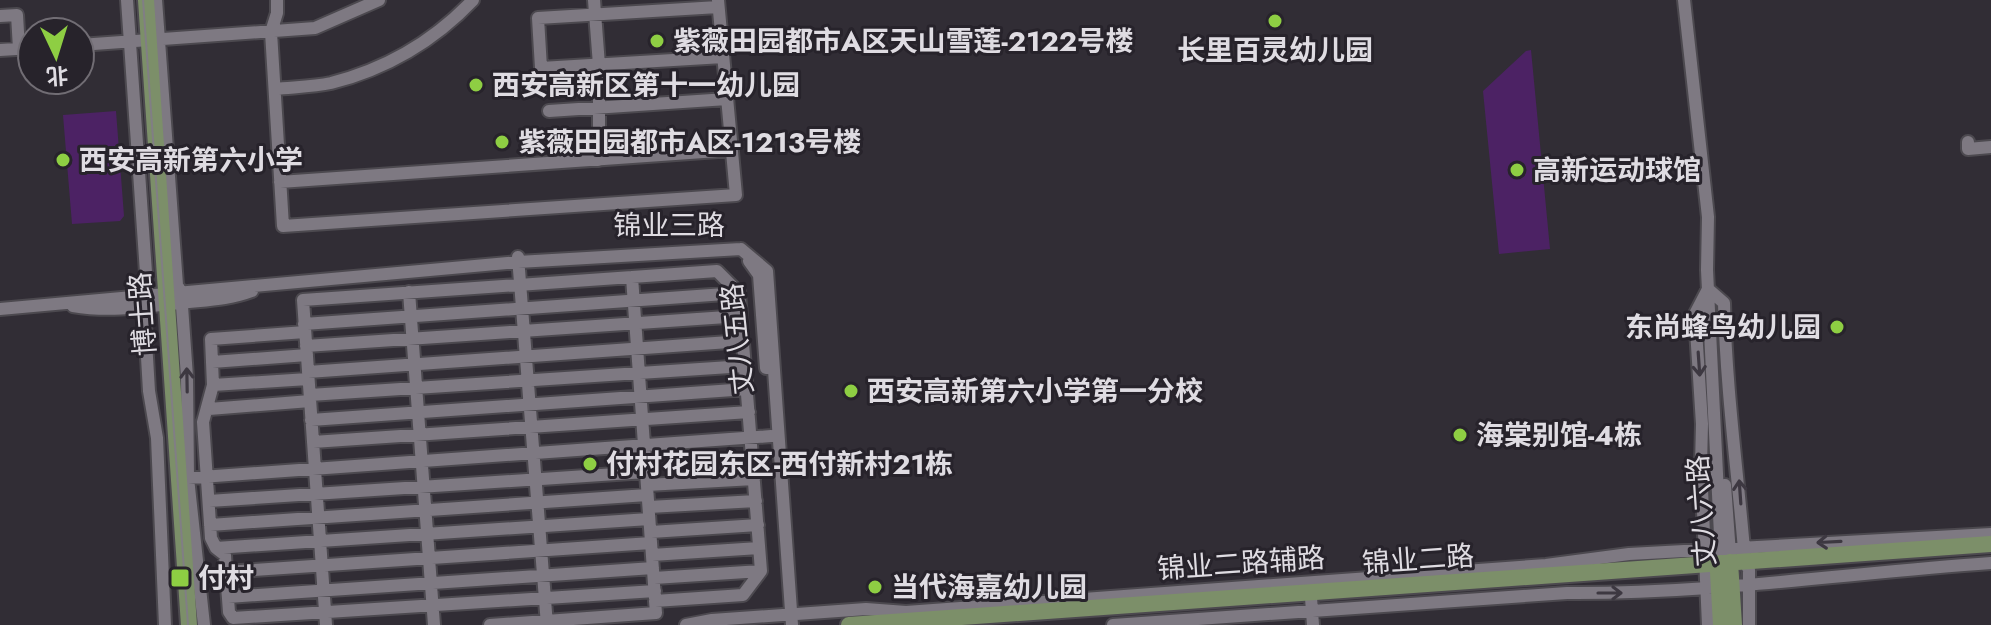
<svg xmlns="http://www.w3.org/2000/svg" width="1991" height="625" font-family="Jost,'Noto Sans SC',sans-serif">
  <rect width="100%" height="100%" fill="#312d35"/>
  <path fill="#4c2264" d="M1531 50 1550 249 1499 254 1483 91 1526 51Z
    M116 111 124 216 120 221 72 224 63 115Z"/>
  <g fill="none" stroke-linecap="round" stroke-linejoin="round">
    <g stroke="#4c494f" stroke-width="16">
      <path id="minor" d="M127 0 147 287 143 296 144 307 149 391 157 438 165 625
        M156 0 177 285 181 292 187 377 188 478 204 625
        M277 0V13L271 32 283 226 736 195 718 0
        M594 0 599 65V160
        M1684 0 1708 217 1707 270 1721 555
        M718 7 538 18 541 68 723 57
        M0 16 17 15 19 49
        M80 45 315 28 379 0
        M0 50 32 48
        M275 89C293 87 313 87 331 83 386 69 434 41 473 0
        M549 111 727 99
        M1968 142V149L1991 147
        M280 182 732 150
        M741 249 767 271 792 625
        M518 257 547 625
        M749 261 759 275 766 368
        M632 277 655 598
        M409 292 434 625
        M73 306C108 312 143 307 179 303 204 300 228 300 252 291
        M0 309 518 262 741 249
        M304 324 739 293
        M306 346 741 316
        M212 362 307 355
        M308 372 743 341
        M213 385 308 379
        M310 395 745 366
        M209 409 310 401
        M311 420 747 389
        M313 442 749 412
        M188 478 771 436
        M647 485 754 479
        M1725 485 1730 554
        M209 501 646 472
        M649 507 756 501
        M210 525 647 495
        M651 532 758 525
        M651 543 226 572 229 612 233 618 655 591
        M216 548 649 519
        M652 555 759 548
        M226 572 225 555 216 548 211 538 203 422 213 385 211 339 305 332
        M654 578 761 571
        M1310 584 1313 625
        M228 597 653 568
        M326 625 303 300 717 271 739 293 761 571 743 595 655 601 656 613 490 625
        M686 625 712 620 866 609 906 612 1546 565 1629 554 1991 534
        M1113 625 1567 593C1709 594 1849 573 1991 563
        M1708 625 1701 466 1702 424 1695 314 1708 289 1724 303C1726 390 1738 475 1745 561L1749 570V625"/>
    </g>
    <g stroke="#4c494f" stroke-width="20">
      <path id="major" d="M146 0 189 625
        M1730 562 1734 625
        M849 625 1991 544
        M1721 625 1718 572 1721 563"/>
    </g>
    <use href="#minor" stroke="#7e7982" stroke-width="12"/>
    <use href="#major" stroke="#7c8f69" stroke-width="16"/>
    <path stroke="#817e85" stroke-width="2" d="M143 0 188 625"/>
  </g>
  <defs><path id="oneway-shaft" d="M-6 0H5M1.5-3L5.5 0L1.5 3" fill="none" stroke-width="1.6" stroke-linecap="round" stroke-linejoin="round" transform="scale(2)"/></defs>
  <g stroke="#3d3841">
    <use href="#oneway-shaft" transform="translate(1699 364) rotate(86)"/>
    <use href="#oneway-shaft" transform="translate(187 380) rotate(-91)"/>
    <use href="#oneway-shaft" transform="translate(1740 492) rotate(-94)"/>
    <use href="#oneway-shaft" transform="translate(1829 542) rotate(177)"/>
    <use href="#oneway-shaft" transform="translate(1610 593)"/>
  </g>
  <g fill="#8ece43" stroke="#27232b" stroke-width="3">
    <circle cx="1275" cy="21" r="8"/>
    <circle cx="657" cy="41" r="8"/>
    <circle cx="476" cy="85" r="8"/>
    <circle cx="502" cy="142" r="8"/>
    <circle cx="63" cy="160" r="8"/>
    <circle cx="1517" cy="170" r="8"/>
    <circle cx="1837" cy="327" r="8"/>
    <circle cx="851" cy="391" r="8"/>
    <circle cx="1460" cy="435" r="8"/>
    <circle cx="590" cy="464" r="8"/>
    <rect x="170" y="568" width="20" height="20" rx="4"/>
    <circle cx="875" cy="587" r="8"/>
  </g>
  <g text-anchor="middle" stroke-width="6" stroke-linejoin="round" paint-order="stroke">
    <g font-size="28" font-weight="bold" fill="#dfdce2" stroke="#27232b" text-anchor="start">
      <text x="673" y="51">紫薇田园都市A区天山雪莲-2122号楼</text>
      <text x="1275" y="60" text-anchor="middle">长里百灵幼儿园</text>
      <text x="492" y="95">西安高新区第十一幼儿园</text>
      <text x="518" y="152">紫薇田园都市A区-1213号楼</text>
      <text x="79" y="170">西安高新第六小学</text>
      <text x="1533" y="180">高新运动球馆</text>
      <text x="1821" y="337" text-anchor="end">东尚蜂鸟幼儿园</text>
      <text x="867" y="401">西安高新第六小学第一分校</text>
      <text x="1476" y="445">海棠别馆-4栋</text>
      <text x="606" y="474">付村花园东区-西付新村21栋</text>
      <text x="198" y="588">付村</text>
      <text x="891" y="597">当代海嘉幼儿园</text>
    </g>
    <g font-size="28" fill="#dfdce2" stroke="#27232b">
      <text x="669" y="235">锦业三路</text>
      <text transform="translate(142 314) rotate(-94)" y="10">博士路</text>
      <text transform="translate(737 339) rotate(-96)" y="10">丈八五路</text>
      <text transform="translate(1701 511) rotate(-94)" y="10">丈八六路</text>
      <text transform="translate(1418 559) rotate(-4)" y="10">锦业二路</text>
      <text transform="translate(1241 563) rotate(-4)" y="10">锦业二路辅路</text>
    </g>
  </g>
  <g transform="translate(56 56) rotate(176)"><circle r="38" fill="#27232b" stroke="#716d74" stroke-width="2"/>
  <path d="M0-6L14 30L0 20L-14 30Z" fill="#8ece43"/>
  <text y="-12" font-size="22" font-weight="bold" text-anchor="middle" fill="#dfdce2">北</text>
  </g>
</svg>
